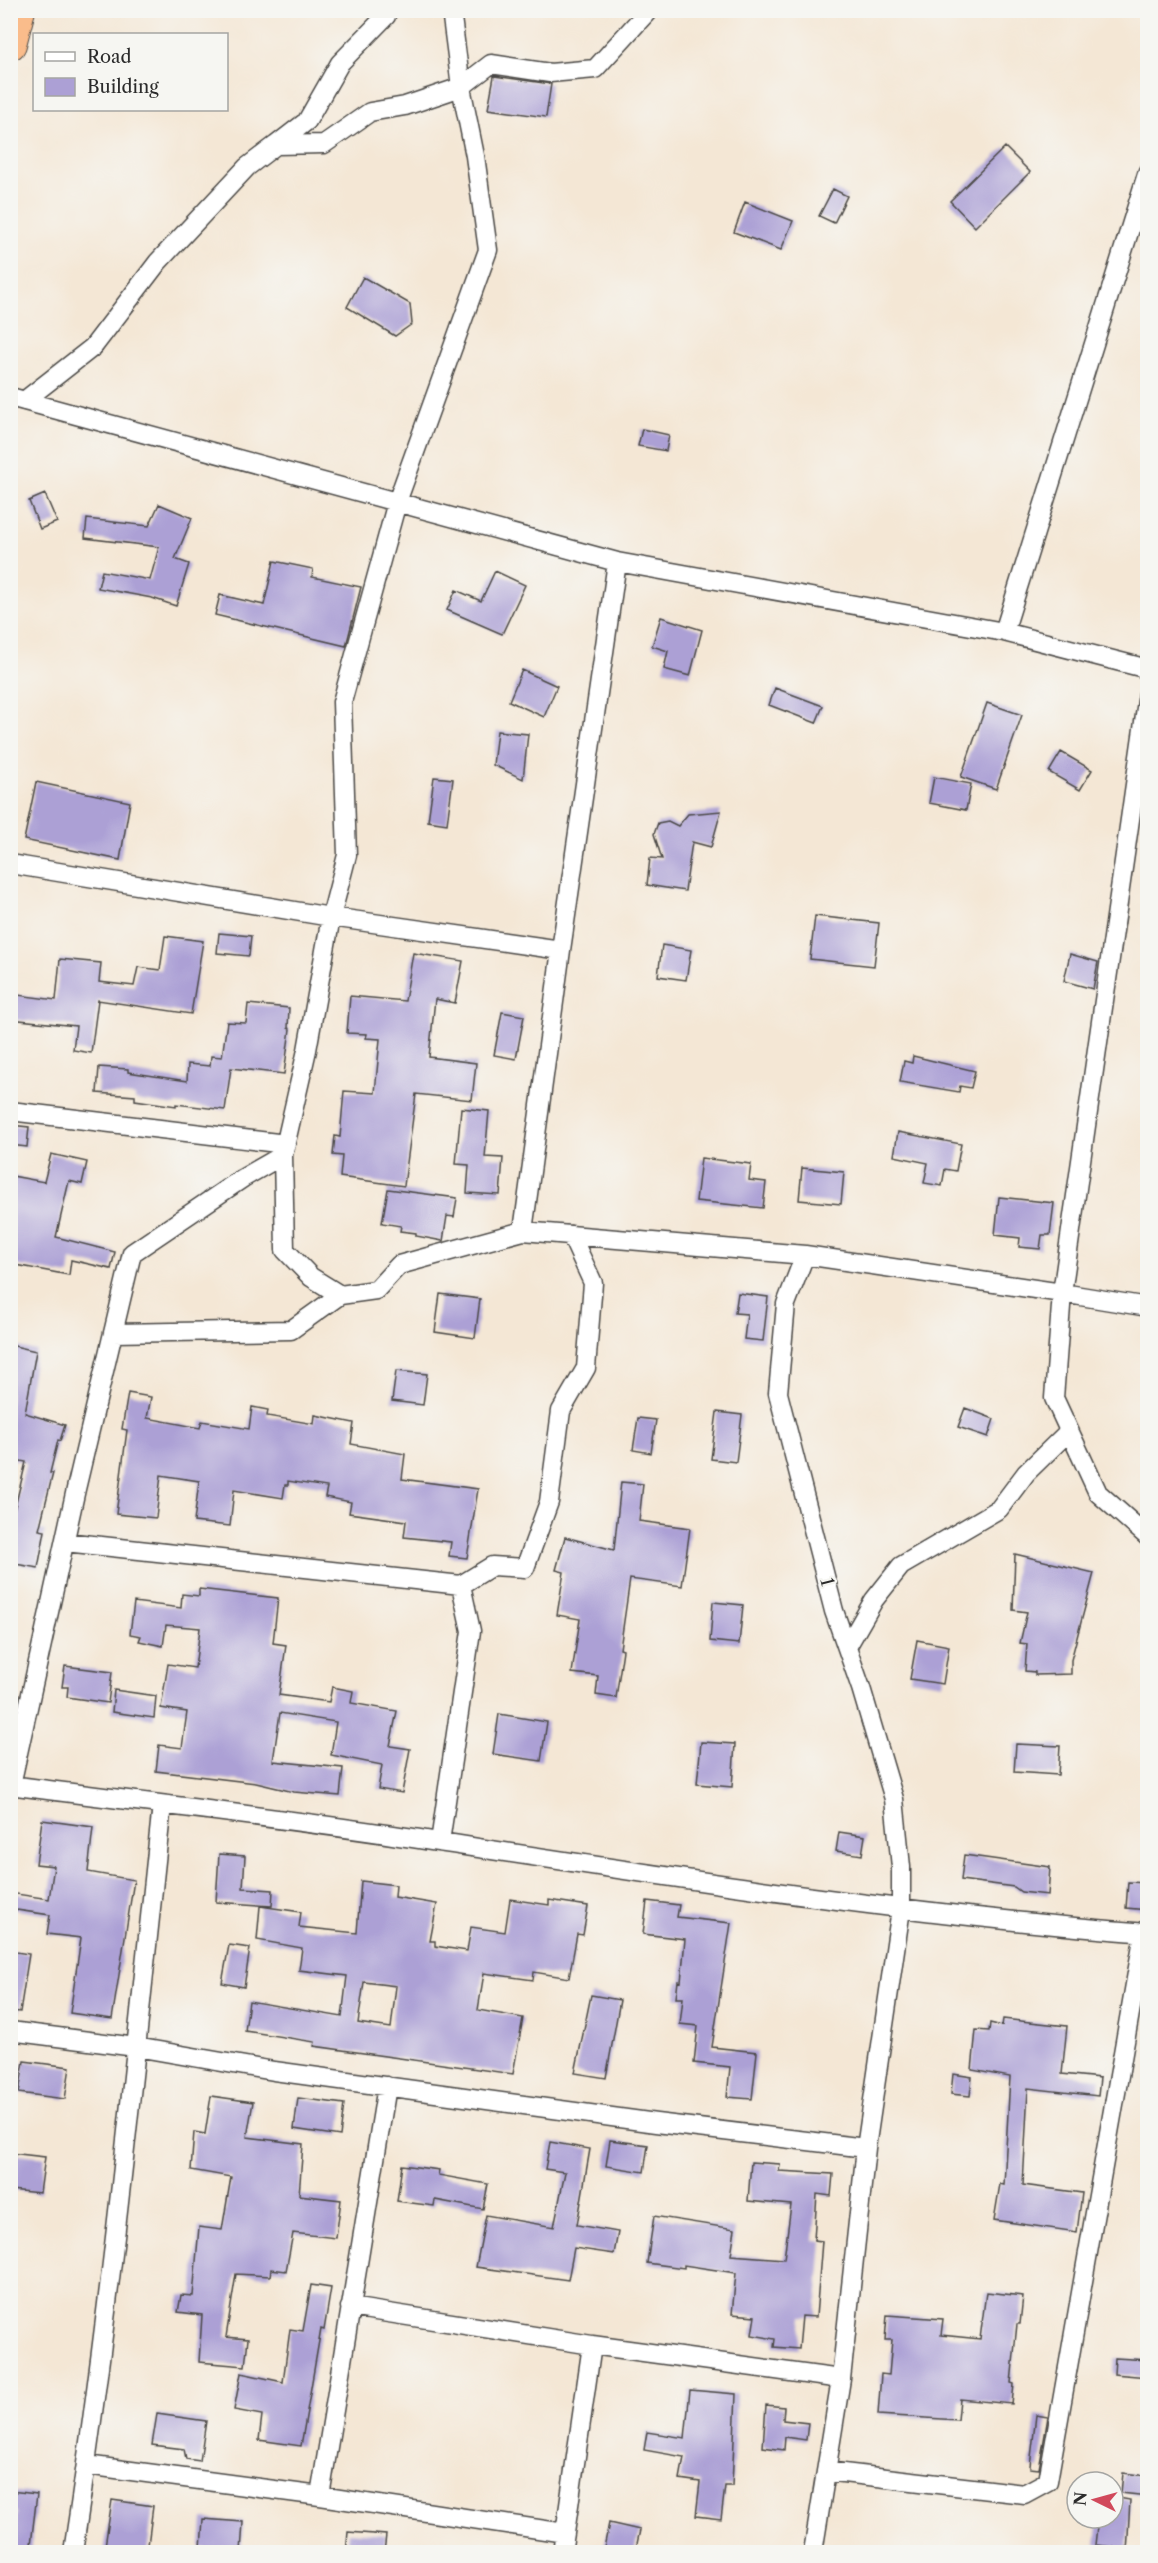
<svg xmlns="http://www.w3.org/2000/svg" width="1158" height="2563" font-family="'Libre Caslon Text',serif">
  <rect width="100%" height="100%" fill="#f6f6f2"/>
  <filter id="ink" filterUnits="userSpaceOnUse"><feTurbulence type="fractalNoise" baseFrequency=".0167" numOctaves="2"/><feDisplacementMap in="SourceGraphic" scale="12" xChannelSelector="R" yChannelSelector="G"/><feConvolveMatrix kernelMatrix="1 2 1 2 8 2 1 2 1" color-interpolation-filters="sRGB"/></filter>
  <filter id="wash" filterUnits="userSpaceOnUse"><feTurbulence type="fractalNoise" baseFrequency=".008" numOctaves="4" result="noise"/><feDisplacementMap in="SourceGraphic" scale="24" xChannelSelector="R" yChannelSelector="G"/><feGaussianBlur stdDeviation="1.35" result="paint"/><feColorMatrix in="noise" values="0 0 0 0 0 0 0 0 0 0 0 0 0 0 0 0 0 1.4 0 .05"/><feComposite in="paint" operator="in"/></filter>
  <g filter="url(#wash)">
    <rect width="100%" height="100%" fill="#f4e7d5"/>
    <g id="blocks">
      <path fill="#aca0d5" fill-rule="evenodd" d="M494 76 551 84 546 117 488 109Z
        M1005 147 1030 172 975 227 950 201Z
        M833 189 847 196 834 223 819 216Z
        M745 202 793 221 781 250 734 232Z
        M363 277 410 304 412 324 395 336 347 307Z
        M642 429 669 435 666 451 638 446Z
        M45 494 57 522 40 529 29 501Z
        M159 504 192 518 175 559 189 564 176 606 152 598 98 588 102 571 150 580 159 547 85 538 87 519 149 526Z
        M274 561 313 569 312 577 361 587 346 646 215 615 220 595 264 605Z
        M495 571 525 585 502 634 447 610 456 590 481 601Z
        M661 617 702 630 690 676 664 669 668 651 652 646Z
        M522 670 557 686 544 717 509 701Z
        M775 688 823 706 816 723 769 705Z
        M987 703 1022 715 996 789 961 777Z
        M497 731 528 734 523 779 493 765Z
        M1061 752 1092 770 1080 790 1049 772Z
        M434 777 453 779 447 824 428 821Z
        M934 777 971 784 966 810 929 803Z
        M36 782 130 802 120 860 24 840Z
        M721 811 711 847 692 842 685 891 647 885 650 858 662 859 654 834 658 823 668 821 678 826 688 814Z
        M815 916 879 923 874 966 810 959Z
        M219 933 251 936 249 956 217 953Z
        M165 936 203 941 191 1014 98 1000 91 1053 73 1050 76 1026 10 1019V994L56 1000 60 959 101 963 99 982 134 986 138 967 160 970Z
        M662 945 691 950 686 980 658 976Z
        M413 953 463 961 455 1003 435 999 429 1057 476 1063 472 1100 416 1094 404 1186 340 1177 342 1156 333 1155 335 1136 340 1137 344 1091 375 1093 380 1039 366 1038 367 1034 347 1033 350 996 405 1001Z
        M1070 954 1098 962 1093 989 1064 981Z
        M248 1004 289 1008 288 1028 290 1029 284 1074 231 1068 225 1110 176 1104V1106L135 1100V1096L97 1093 99 1067 128 1069V1072L187 1081 188 1064 210 1066 211 1056 222 1057 227 1022 246 1023Z
        M502 1012 524 1016 516 1059 494 1055Z
        M913 1056 975 1071 971 1088 960 1086 959 1092 900 1082 904 1061 912 1063Z
        M461 1108 489 1111 485 1157 503 1158 500 1195 467 1193 469 1165 456 1164Z
        M10 1125 29 1127 27 1147 10 1145Z
        M898 1132 961 1144 956 1171 945 1169 942 1186 924 1183 928 1163 894 1156Z
        M51 1154 87 1162 82 1184 69 1181 56 1237 115 1252 111 1269 71 1260 69 1275 10 1264 12 1176 44 1182Z
        M701 1158 751 1164 749 1180 766 1182 763 1208 696 1201Z
        M802 1168 844 1172 841 1204 799 1200Z
        M388 1189 457 1198 454 1217 447 1216 443 1241 416 1236V1233L400 1231 401 1226 382 1223Z
        M999 1197 1054 1203 1050 1235H1042L1040 1249 1019 1247 1020 1238 995 1235Z
        M738 1293 768 1297 763 1341 744 1339 747 1314 735 1313Z
        M440 1294 480 1299 475 1338 435 1332Z
        M10 1345 36 1351 25 1413 65 1425 60 1441 58 1440 50 1473H53L39 1530 45 1531 38 1568 10 1563V1514L13 1515 26 1462 10 1459Z
        M396 1371 427 1374 423 1405 392 1401Z
        M128 1393 151 1397 147 1418 200 1428 202 1421 249 1429 252 1407 268 1410 267 1416 314 1424 315 1415 354 1423 351 1444 405 1454 402 1479 478 1489 467 1558 449 1556 451 1542 404 1537 406 1521 349 1513 351 1502 325 1497 327 1487 288 1481V1485H285L283 1498 234 1490 230 1526 194 1522 199 1481 161 1475 156 1518 116 1514 127 1430 122 1429Z
        M965 1408 994 1419 988 1437 958 1427Z
        M717 1412 742 1415 736 1462 711 1459Z
        M638 1418 656 1420 651 1453 633 1450Z
        M621 1482 643 1484 639 1521 690 1528 682 1586 630 1579 620 1649 623 1650 616 1698 596 1695 598 1676 572 1673 580 1619 557 1615 564 1572 556 1570 565 1537 614 1550Z
        M1015 1554 1094 1573 1071 1660V1674L1035 1675V1672L1025 1671 1027 1644 1020 1643 1027 1612 1013 1610Z
        M199 1589 278 1598 273 1643 286 1645 279 1695 329 1702 332 1687 353 1691 351 1703 397 1711 390 1746 410 1749 402 1793 378 1789 382 1765 331 1755 336 1722 280 1713 273 1761 343 1768 340 1796 294 1792 256 1783 156 1771 159 1745 182 1748 187 1712 161 1708 168 1664 195 1668 200 1628 166 1625 163 1646 139 1641 141 1636 130 1634 134 1602 181 1608 182 1594 199 1596Z
        M713 1602 743 1605 739 1644 710 1641Z
        M917 1640 949 1646 943 1684 910 1679Z
        M65 1666 112 1672 108 1703 67 1697 68 1687H62Z
        M114 1690 156 1696 154 1718 112 1712Z
        M499 1714 547 1722 541 1761 493 1754Z
        M701 1742 735 1744 732 1787 697 1784Z
        M1016 1744 1060 1746 1058 1775 1014 1772Z
        M42 1820 93 1827 88 1872 134 1880 112 2019 70 2013 81 1938 47 1934 50 1915 10 1909V1893L49 1899 54 1866 36 1864Z
        M839 1832 865 1836 862 1855 836 1851Z
        M219 1854 245 1856 243 1888 273 1890 272 1906 216 1902Z
        M964 1855 1050 1867 1048 1895 1021 1892 1014 1887 961 1880Z
        M361 1881 396 1885 395 1897 437 1904 430 1941H435V1946L467 1951 471 1927 505 1932 510 1899 549 1905V1900L588 1906 583 1935 577 1934 569 1978 534 1972 533 1980 484 1973 478 2010 523 2018 513 2074 314 2046 315 2042 245 2031 249 2001 342 2017 347 1976 299 1970 302 1948 257 1940 260 1906 301 1912 299 1927 357 1933ZM364 1982 396 1986 391 2028 358 2023Z
        M1128 1882 1148 1883V1910L1126 1908Z
        M647 1901 679 1905 677 1917 731 1923 712 2047 757 2052 752 2099 727 2097 730 2067 694 2063 698 2026 680 2024 683 1998H676L678 1981 681 1982 685 1939 643 1934Z
        M229 1945 250 1948 244 1987 222 1983Z
        M10 1951 29 1954 20 2012 10 2011Z
        M591 1995 620 2000 606 2078 575 2073Z
        M1003 2019 1067 2026 1062 2074 1100 2078 1098 2096 1028 2088 1023 2185 1082 2193 1077 2232 994 2220 1000 2184 1004 2185 1010 2077 972 2070 976 2030 989 2031 990 2023 1002 2026Z
        M24 2061 70 2067 65 2099 19 2093Z
        M953 2074 972 2077 970 2096 951 2094Z
        M211 2096 253 2102 247 2137 303 2144 299 2195 341 2200 336 2238 293 2233 286 2271 271 2269 270 2276 236 2274 226 2337 248 2339 245 2366 199 2362 202 2315 178 2312 181 2295 193 2296 199 2227 222 2230 231 2177 191 2170 194 2132 205 2134Z
        M298 2098 344 2104 340 2136 294 2129Z
        M610 2140 648 2145 644 2172 606 2166Z
        M550 2142 590 2149 577 2225 618 2232 614 2254 574 2248 568 2280 476 2267 486 2215 554 2227 565 2172 545 2169Z
        M10 2153 45 2157 40 2193 10 2190Z
        M751 2162 780 2164 779 2171 833 2174 831 2196 817 2194 814 2240 822 2241 816 2317 802 2316 799 2349 774 2347 775 2339 752 2335 755 2316 732 2314 736 2273 684 2265V2268L647 2263 654 2216 735 2229 731 2255 784 2259 791 2205 748 2201Z
        M402 2165 439 2170 438 2175 488 2184 483 2209 435 2200 434 2206 397 2201Z
        M311 2285 331 2288 324 2330 321 2329 301 2446 259 2440 262 2415 234 2410 241 2373 283 2382 290 2329 303 2331Z
        M986 2292 1023 2296 1020 2324H1017L1011 2383 1014 2384 1012 2404 960 2399 958 2420 878 2415 881 2374 889 2375 892 2340H885L887 2315 943 2319 941 2335 980 2339Z
        M1115 2358 1148 2360V2377L1114 2374Z
        M690 2390 736 2394 732 2486H725L721 2519 696 2516 700 2482 680 2479 684 2457 644 2450 647 2432 685 2438Z
        M766 2405 784 2407 783 2420 808 2423 806 2440 785 2437 784 2450 763 2447Z
        M157 2414 206 2421 200 2461 186 2459 184 2449 152 2445Z
        M1036 2415 1048 2417 1039 2469 1030 2468V2466Z
        M1123 2473 1148 2476V2496L1121 2493Z
        M10 2491 37 2494 30 2553H12L17 2513H10Z
        M1113 2497 1130 2500 1127 2553H1113V2547L1095 2545 1098 2518H1113Z
        M112 2500 153 2506 147 2553H104Z
        M203 2519 243 2522 241 2552 201 2548Z
        M609 2523 640 2530 635 2553H603Z
        M348 2532 386 2535 384 2553H346Z"/>
    </g>
  </g>
  <g filter="url(#ink)">
    <use href="#blocks" fill-opacity="0" stroke="#494744" stroke-width="1.5"/>
    <g fill="none" stroke-linecap="round" stroke-linejoin="round">
      <g stroke="#494744" stroke-width="21">
        <path id="minor" d="M276 145 307 121 340 63 386 16 387 10
          M1148 171 1004 632 1148 669
          M10 397 617 562 1004 632
          M24 401 93 347 158 262 247 167 276 145 324 144 370 112 405 106 461 87 491 64 550 73 595 69 649 10
          M617 562 561 950 523 1231 805 1255 1062 1293 1148 694
          M10 864 331 917 561 950
          M10 1111 286 1144
          M283 1155 285 1250 311 1277 340 1295 376 1290 399 1265 523 1231
          M805 1255 786 1304 778 1393 834 1611 861 1688 894 1799 901 1867V1909L866 2148 841 2379 813 2552
          M1148 1307 1062 1293 1054 1398 1098 1493 1148 1537
          M113 1333 291 1330 340 1295
          M65 1542 461 1585 471 1631 440 1842
          M461 1585 492 1566 525 1568 549 1502 561 1411 586 1368 593 1283 571 1235
          M847 1647 874 1600 901 1566 999 1509 1026 1473 1069 1431
          M10 1785C138 1802 266 1816 393 1835 644 1873 895 1914 1148 1933
          M11 1785 76 1489 132 1253 243 1178 283 1155 307 1050 331 917 347 855 342 702 397 502 488 250 475 156 461 87 451 10
          M10 2031 136 2047 274 2071 656 2123 866 2148
          M350 2307 592 2345
          M86 2465 320 2496 565 2533 592 2345 841 2379
          M826 2471 1024 2494 1048 2481 1144 1933 1148 1928
          M320 2496 387 2086
          M73 2552C111 2305 135 2055 162 1805
          M562 2552 565 2533"/>
      </g>
      <g stroke="#494744" stroke-width="34">
        <path id="trunk" d="M10 44 19 10"/>
      </g>
      <use href="#minor" stroke="#fff" stroke-width="18"/>
      <use href="#trunk" stroke="#fabc8b" stroke-width="32"/>
    </g>
  </g>
  <g text-anchor="middle" stroke-width="4.5" stroke-linejoin="round" paint-order="stroke">
    <g font-size="18" fill="#2b2b2b" stroke="#f6f6f2">
      <text transform="translate(827 1582) rotate(76)" y="6">1</text>
    </g>
  </g>
  <rect width="1158" height="2563" fill="none" stroke="#f6f6f2" stroke-width="36"/>
  <rect x="33" y="33" width="195" height="78" fill="#f6f6f2" stroke="#a5a5a2" stroke-width="1.5"/>
  <rect x="45" y="52" width="30" height="9" fill="#ffffff" stroke="#a5a5a2" stroke-width="1.5"/>
  <text x="87" y="63" font-size="18" fill="#2b2b2b">Road</text>
  <rect x="45" y="78" width="30" height="18" fill="#aca0d5" stroke="#a5a5a2" stroke-width="1.5"/>
  <text x="87" y="93" font-size="18" fill="#2b2b2b">Building</text>
  <g transform="translate(1095 2500) rotate(275)"><circle r="28" fill="#f6f6f2" stroke="#a5a5a2" stroke-width="1.5"/>
  <path d="M0-4.5L10 22L0 15L-10 22Z" fill="#d1495b"/>
  <text y="-9" font-size="16" font-weight="bold" text-anchor="middle" fill="#2b2b2b">N</text>
  </g>
</svg>
